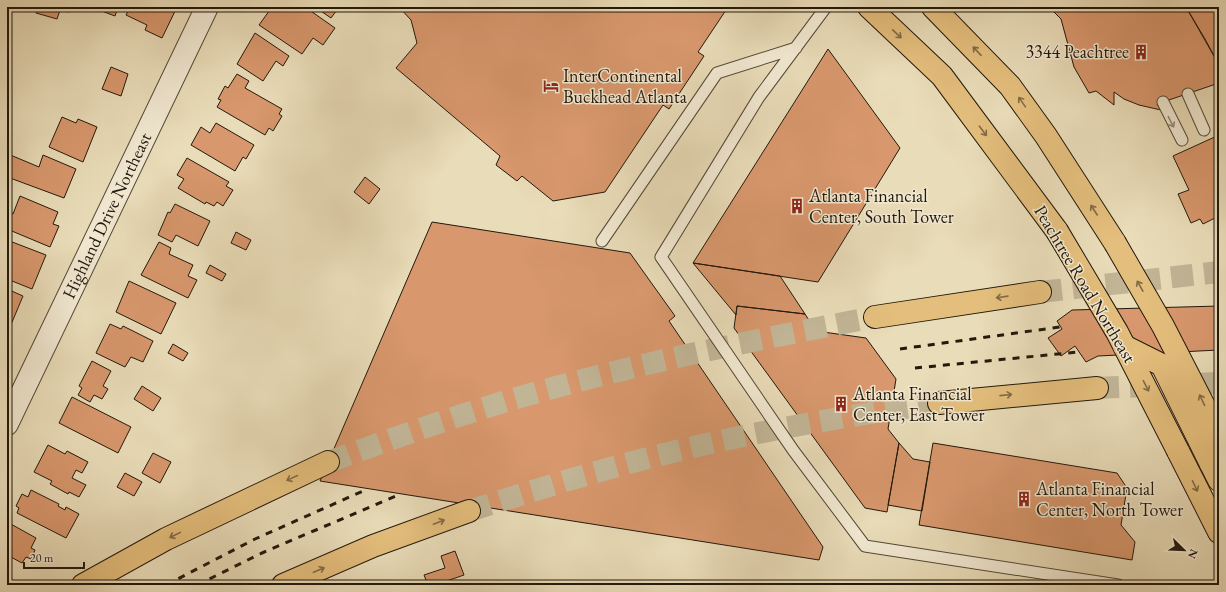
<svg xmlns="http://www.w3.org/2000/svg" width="1226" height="592" font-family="'EB Garamond',serif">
  <rect width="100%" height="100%" fill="#e9dcb8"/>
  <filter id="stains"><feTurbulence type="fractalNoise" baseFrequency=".005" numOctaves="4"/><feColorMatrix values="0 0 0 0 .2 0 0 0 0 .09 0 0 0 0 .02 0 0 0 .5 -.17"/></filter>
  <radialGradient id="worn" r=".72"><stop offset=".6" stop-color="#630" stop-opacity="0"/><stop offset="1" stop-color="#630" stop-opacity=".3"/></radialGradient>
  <path fill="#d8976c" stroke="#22180c" d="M37 7H70L69 12 60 10 57 19 36 13Z
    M91 7H118L115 16Z
    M130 7H177L162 38 145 30 147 25 126 15Z
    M272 7H305L335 28 323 45 313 38 302 54 259 25Z
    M315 7H339L331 18Z
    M399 7H728L698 52 704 56 669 109 663 105 605 192 553 201 522 176 517 181 496 165 500 156 396 68 417 43 411 20Z
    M1049 7H1186L1219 65V83L1157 104 1161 110 1139 105 1124 99 1114 92V105L1096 91 1089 93 1074 67 1061 19Z
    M1186 7H1219V65L1205 39Z
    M255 33 289 56 283 66 276 61 263 81 237 64Z
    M828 49 900 148 818 282 693 263Z
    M111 67 128 74 121 96 102 89Z
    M237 74 249 81 245 88 282 109 279 114 282 116 273 131 269 128 265 135 217 107 221 100 218 99 225 86 228 88Z
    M62 117 76 123 78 119 97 127 83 162 49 147Z
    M216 123 254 145 246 159 243 157 235 171 191 145 201 127 210 133Z
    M1219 135V216L1203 224 1200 219 1191 223 1178 194 1189 190 1173 156Z
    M8 154 39 167 43 155 76 169 64 198 10 178 7 175Z
    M187 158 229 182 226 186 233 190 223 206 217 202 214 206 206 202 205 204 178 188 184 179 177 175Z
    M365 177 380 189 369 204 354 192Z
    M20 196 58 212 53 224 59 226 50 247 7 229V211L13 214Z
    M175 204 210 221 198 246 176 235 172 242 158 235 168 212 170 213Z
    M432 222 630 253 675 316 669 321 823 547 819 560 320 481Z
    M236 232 251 240 246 250 231 243Z
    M7 240 46 255 32 289 7 279Z
    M159 242 171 248 169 254 193 265 188 276 197 280 188 298 141 275Z
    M693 263 780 276 805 314 737 306 736 315Z
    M210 265 226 274 222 281 206 273Z
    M129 281 176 303 161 334 116 312Z
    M7 289 23 296 10 327 7 326Z
    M737 306 805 314 816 331 866 338 896 379 888 429 899 443 887 512 865 508 734 328Z
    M1219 306V350L1098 356 1086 362 1075 346 1061 356 1048 338 1062 329 1057 321 1072 310Z
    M110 324 121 329 123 326 153 341 143 362 131 357 125 367 96 353Z
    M173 344 188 353 183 361 168 353Z
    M92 361 111 371 103 386 108 389 102 399 94 395 90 402 78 395 82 388 79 386Z
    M142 386 161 398 153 411 134 399Z
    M72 397 131 427 118 453 59 423Z
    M899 443 913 459 930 462 922 511 888 505Z
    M933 443 1117 473 1127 488 1121 525 1135 542 1132 560 919 525Z
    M48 445 65 454 67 451 88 462 82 473 76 470 72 478 86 485 79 497 69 492 68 494 50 484 52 481 34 472Z
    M153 453 171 462 160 483 142 473Z
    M125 473 142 482 134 496 117 487Z
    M31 490 59 504 58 506 65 510 66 507 79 514 66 538 17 513 19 508 16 506 22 494 28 497Z
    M9 523 36 538 31 548 35 550 31 559 26 557 22 563 7 555V526Z
    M455 551 464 575 435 585H428L424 575 445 568 441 556Z"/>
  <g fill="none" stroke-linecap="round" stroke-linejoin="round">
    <path stroke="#c1b596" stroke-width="22" stroke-dasharray="22 11" stroke-linecap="butt" d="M1040 292 1219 272
      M1097 388 1219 383
      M328 462C400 436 471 410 545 390 654 360 764 338 875 317
      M469 511C532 491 595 471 660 455 752 432 845 416 939 403"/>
    <g stroke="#544937" stroke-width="13">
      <path id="lane" d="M826 7 759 97 661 257 793 450 865 546 1118 585
        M1188 94 1204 130
        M1163 102 1182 140
        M602 241 717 73 796 48"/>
    </g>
    <g stroke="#544937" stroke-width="24">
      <g id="street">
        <path id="s1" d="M7 424 207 7"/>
      </g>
    </g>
    <g stroke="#22180c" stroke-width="24">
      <path id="primary" d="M1210 462 1219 480"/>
    </g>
    <g stroke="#22180c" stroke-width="24">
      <path id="highway" d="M869 7 942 76 1057 231
        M933 7 1010 86 1046 136 1115 243
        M875 317 1040 292
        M939 403 1097 388
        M1178 451 1219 532
        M83 585 166 539 328 462
        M283 585 373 546 469 511"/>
    </g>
    <use href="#lane" stroke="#f1e8d1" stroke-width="11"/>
    <use href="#street" stroke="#f1e8d1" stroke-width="22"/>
    <use href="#primary" stroke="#e4be7c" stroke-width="22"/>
    <use href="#highway" stroke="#e4be7c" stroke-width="22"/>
    <path stroke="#22180c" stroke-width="3" stroke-dasharray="7 7" stroke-linecap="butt" d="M900 349 1060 327
      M915 368 1078 352
      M166 585 255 539 363 491
      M197 585 262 553 398 495"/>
    <g stroke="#22180c" stroke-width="24" stroke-linecap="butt">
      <path id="primary-bridge" d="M1124 346 1162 365 1210 462"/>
    </g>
    <g stroke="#22180c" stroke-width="24" stroke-linecap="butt">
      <path id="highway-bridge" d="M1057 231 1117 332 1178 451
        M1115 243 1163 326 1219 435"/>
    </g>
    <use href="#primary-bridge" stroke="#e4be7c" stroke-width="22"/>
    <use href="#highway-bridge" stroke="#e4be7c" stroke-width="22"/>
  </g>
  <defs><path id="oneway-shaft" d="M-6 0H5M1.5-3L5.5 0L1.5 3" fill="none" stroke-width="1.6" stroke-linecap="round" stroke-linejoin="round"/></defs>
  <g stroke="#836b44">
    <use href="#oneway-shaft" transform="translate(897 34) rotate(43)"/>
    <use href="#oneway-shaft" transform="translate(977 51) rotate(-133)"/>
    <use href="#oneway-shaft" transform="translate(1022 102) rotate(-125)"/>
    <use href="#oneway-shaft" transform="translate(983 131) rotate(53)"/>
    <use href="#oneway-shaft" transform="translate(1094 210) rotate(-123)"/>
    <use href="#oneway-shaft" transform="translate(1140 286) rotate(-119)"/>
    <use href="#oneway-shaft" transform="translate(1002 297) rotate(172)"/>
    <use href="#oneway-shaft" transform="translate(1146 386) rotate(63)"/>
    <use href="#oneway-shaft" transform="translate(1006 395) rotate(-6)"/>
    <use href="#oneway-shaft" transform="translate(1202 400) rotate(-116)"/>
    <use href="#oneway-shaft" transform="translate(292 478) rotate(155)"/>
    <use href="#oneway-shaft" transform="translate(1195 486) rotate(64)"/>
    <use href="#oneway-shaft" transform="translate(439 522) rotate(-21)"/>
    <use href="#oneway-shaft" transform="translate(175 535) rotate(154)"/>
    <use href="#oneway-shaft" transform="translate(319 570) rotate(-23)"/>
  </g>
  <use stroke="#948a78" href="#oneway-shaft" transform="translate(1171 122) rotate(63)"/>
  <defs>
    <g id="building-bare" transform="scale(1.2)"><path d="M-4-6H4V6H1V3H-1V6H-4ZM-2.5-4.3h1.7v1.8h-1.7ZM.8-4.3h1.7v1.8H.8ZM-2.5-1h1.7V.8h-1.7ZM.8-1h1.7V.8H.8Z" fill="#8f2418" stroke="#f1e8d1" stroke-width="2.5" paint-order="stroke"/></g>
    <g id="hotel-bare" transform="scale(1.2)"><path d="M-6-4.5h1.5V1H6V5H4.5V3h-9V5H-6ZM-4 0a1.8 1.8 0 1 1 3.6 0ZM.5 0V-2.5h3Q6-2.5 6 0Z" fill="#8f2418" stroke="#f1e8d1" stroke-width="2.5" paint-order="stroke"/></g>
  </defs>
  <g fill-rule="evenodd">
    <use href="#building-bare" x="1141" y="52"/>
    <use href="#hotel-bare" x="551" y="86"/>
    <use href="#building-bare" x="797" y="206"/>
    <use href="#building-bare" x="841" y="404"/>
    <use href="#building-bare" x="1024" y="499"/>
  </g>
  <g text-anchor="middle" stroke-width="3" stroke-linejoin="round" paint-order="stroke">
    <g font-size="18" fill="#22180c" stroke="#f1e8d1" text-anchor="start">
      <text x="1129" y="58" text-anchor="end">3344 Peachtree</text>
      <text x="563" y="82">InterContinental<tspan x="563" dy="21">Buckhead Atlanta</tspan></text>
      <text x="809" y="202">Atlanta Financial<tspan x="809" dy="21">Center, South Tower</tspan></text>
      <text x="853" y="400">Atlanta Financial<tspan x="853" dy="21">Center, East Tower</tspan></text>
      <text x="1036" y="495">Atlanta Financial<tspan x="1036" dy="21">Center, North Tower</tspan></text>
    </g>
    <g font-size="18" fill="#22180c" stroke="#f1e8d1">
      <text dy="6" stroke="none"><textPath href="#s1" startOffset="231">Highland Drive Northeast</textPath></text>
      <text transform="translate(1085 284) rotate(59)" y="6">Peachtree Road Northeast</text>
    </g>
  </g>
  <rect width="1226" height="592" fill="none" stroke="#e9dcb8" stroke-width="24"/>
  <rect x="8" y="8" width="1210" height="576" fill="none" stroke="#22180c" stroke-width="2"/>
  <rect x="12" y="12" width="1202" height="568" fill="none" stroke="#22180c"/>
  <g transform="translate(1184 550) rotate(113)" stroke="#f1e8d1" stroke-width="3" paint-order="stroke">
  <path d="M0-3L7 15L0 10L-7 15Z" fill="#22180c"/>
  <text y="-6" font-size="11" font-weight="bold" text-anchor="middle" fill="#22180c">N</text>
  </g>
  <path d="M24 562v6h60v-6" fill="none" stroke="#22180c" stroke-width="2"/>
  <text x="30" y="562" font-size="12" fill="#22180c" stroke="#f1e8d1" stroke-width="3" paint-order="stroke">20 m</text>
  <rect width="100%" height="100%" filter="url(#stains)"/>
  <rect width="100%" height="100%" fill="url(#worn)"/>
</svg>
